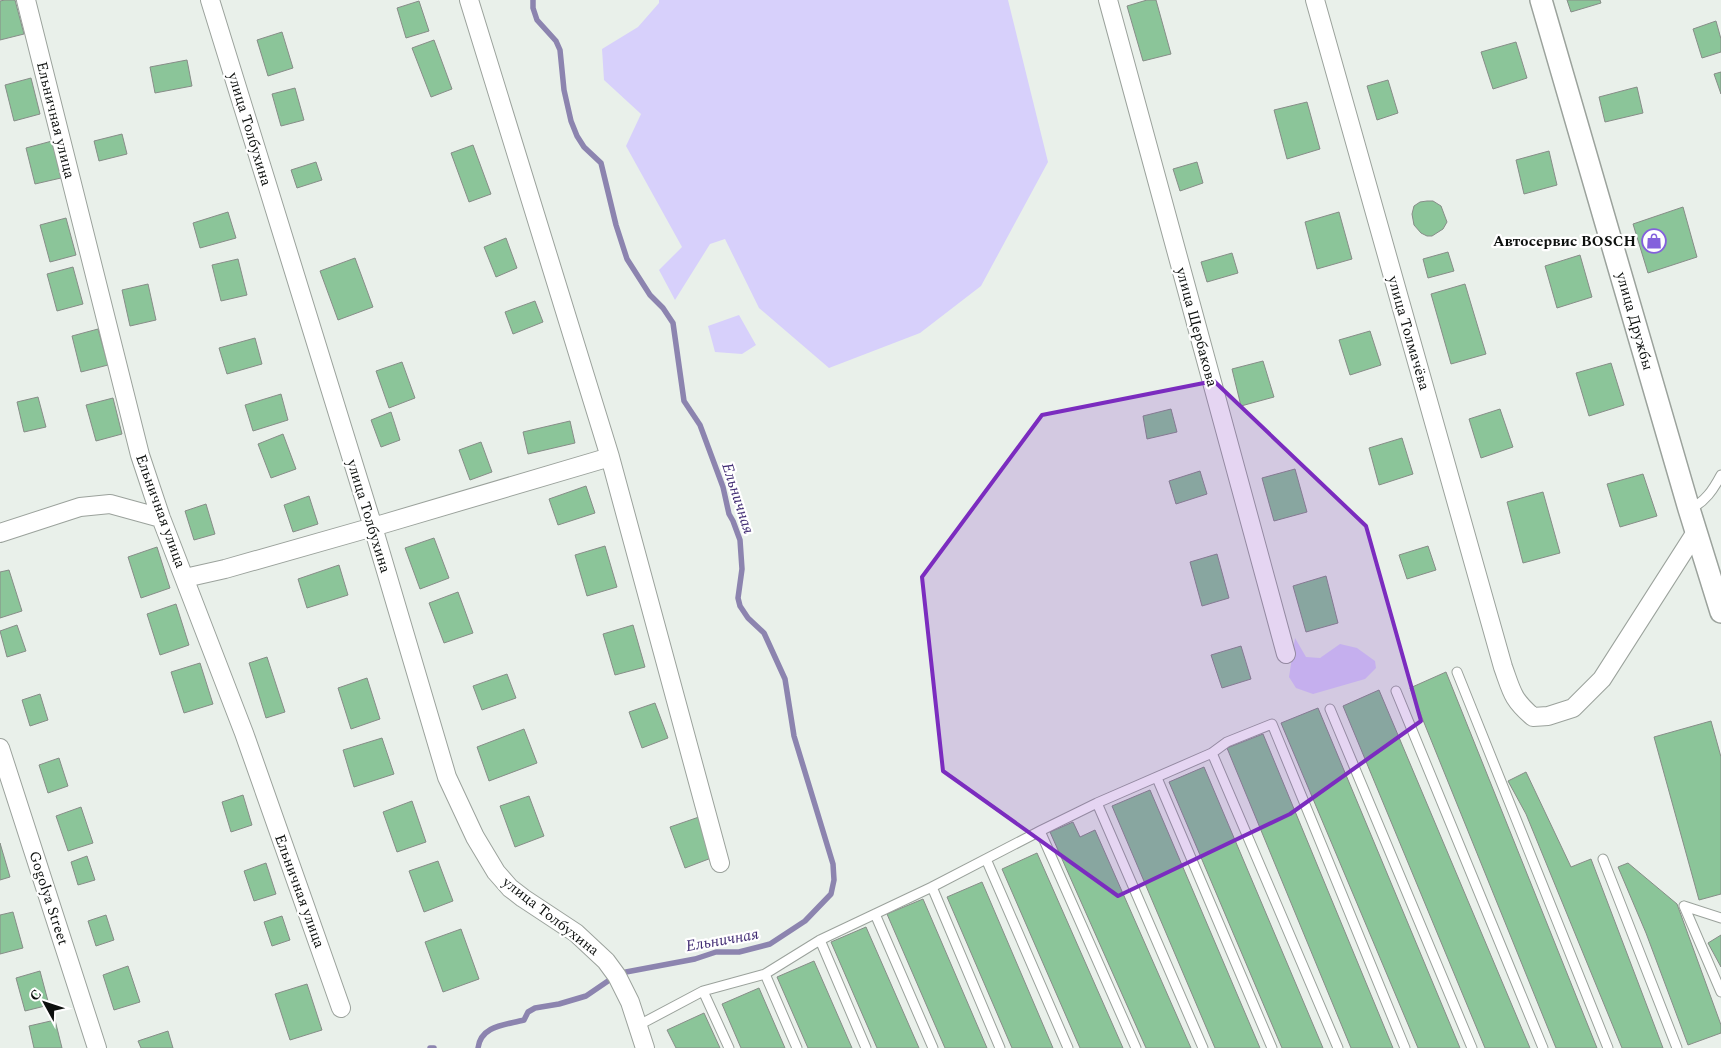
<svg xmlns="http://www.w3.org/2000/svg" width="1721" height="1048" font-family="Spectral,serif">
  <rect width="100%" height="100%" fill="#e9f0ea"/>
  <path fill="#d7d0fb" d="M659 0H1008L1048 162 981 286 920 333 829 368 759 308 725 239 710 244 675 300 659 270 682 247 626 146 641 114 604 80 602 49 638 27 659 3Z
    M739 315 756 345 742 354 715 352 708 326Z
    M1295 638 1306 657 1320 658 1340 644 1357 648 1375 661 1376 668 1365 679 1313 694 1296 688 1289 677Z"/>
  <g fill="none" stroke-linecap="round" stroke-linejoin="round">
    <path stroke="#8c84af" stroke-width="5.5" d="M533 0V8L537 20 556 41 560 50 564 90 571 121 577 136 584 147 601 163 616 225 627 259 650 295 663 308 673 323 684 401 700 425 723 487 729 514 733 521 740 540 742 569 738 598 740 606 748 618 764 633 785 679 794 736 833 864 834 880 831 894 805 921 770 944 739 952H716L695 959 626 972
      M430 1048H434
      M478 1048C481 1025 506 1025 524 1020L528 1012 535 1008 559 1004 586 996 608 981"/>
  </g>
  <path fill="#8bc599" stroke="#878d88" d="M5 0H15L24 34 0 40V1Z
    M1147 0H1156L1171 54 1143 61 1127 6Z
    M1567 0H1600L1601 3 1571 12Z
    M419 1 429 31 406 38 397 8Z
    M1716 21 1721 39V52L1702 58 1693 29Z
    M282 32 293 68 268 76 257 40Z
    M434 40 452 89 431 97 412 48Z
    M1516 42 1527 78 1493 89 1481 52Z
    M187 60 192 86 155 93 150 67Z
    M1721 72V94L1714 74Z
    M31 78 40 114 14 121 5 85Z
    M1388 80 1398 113 1377 120 1367 86Z
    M1637 87 1643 113 1605 122 1599 97Z
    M295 88 304 120 281 126 272 94Z
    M1307 102 1320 149 1287 159 1274 110Z
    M122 134 127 154 99 161 94 141Z
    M52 141 61 178 35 184 26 148Z
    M473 145 491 194 469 202 451 153Z
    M1549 151 1557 185 1524 194 1516 160Z
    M316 162 322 180 297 188 291 170Z
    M1197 162 1203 183 1180 191 1173 169Z
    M1427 201H1433L1441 206 1447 222 1443 229 1432 236H1427L1421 233 1414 225 1412 214 1414 206 1420 202Z
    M1683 207 1697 257 1648 273 1633 224Z
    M228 212 236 238 200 248 193 223Z
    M1339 212 1352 259 1317 269 1305 222Z
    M66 218 76 255 50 262 40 225Z
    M506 238 517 268 496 277 484 247Z
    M1448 252 1454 271 1428 278 1423 259Z
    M1232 253 1238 273 1207 282 1201 262Z
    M1580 255 1592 297 1557 308 1545 266Z
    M355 258 373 307 338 320 320 271Z
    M238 259 247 295 221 301 212 265Z
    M73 267 83 304 57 311 47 274Z
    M148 284 156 320 130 326 122 290Z
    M1465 284 1486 354 1451 364 1431 294Z
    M535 301 543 322 513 334 505 312Z
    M98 329 108 365 81 372 72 336Z
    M1370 331 1381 365 1350 375 1339 340Z
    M255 338 262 364 227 374 219 348Z
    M1263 361 1274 397 1241 406 1232 369Z
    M402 362 415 398 389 408 376 371Z
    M1611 363 1624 405 1589 416 1576 373Z
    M281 394 288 420 253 431 245 405Z
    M38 397 46 427 24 432 17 402Z
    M113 398 122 434 96 441 86 405Z
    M1171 409 1177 432 1147 439 1143 416Z
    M1500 409 1513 447 1481 458 1469 419Z
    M391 412 400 440 381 447 371 420Z
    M570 421 575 443 528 454 523 432Z
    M283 434 296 469 271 478 258 444Z
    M1402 438 1413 474 1379 485 1369 448Z
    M481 442 492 472 470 480 459 450Z
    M1295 469 1307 512 1274 521 1262 478Z
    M1200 471 1207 494 1176 504 1169 481Z
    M1643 474 1657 516 1620 527 1607 484Z
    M586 486 595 513 558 525 549 499Z
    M1543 492 1560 553 1523 563 1507 502Z
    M309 496 318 524 293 532 284 505Z
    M206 504 215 534 194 540 185 511Z
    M434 538 449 578 420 589 405 548Z
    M605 546 617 587 587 596 575 555Z
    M1428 546 1436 570 1407 579 1399 555Z
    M157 547 170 588 141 598 128 557Z
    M1217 554 1229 598 1202 606 1190 562Z
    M339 565 348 595 307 608 298 579Z
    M9 570 22 611 0 618V572Z
    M1326 576 1338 623 1306 632 1293 586Z
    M458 592 473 633 444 643 429 603Z
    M176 604 189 645 160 655 147 614Z
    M17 625 26 651 7 657 0 631Z
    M633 625 645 667 615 675 603 634Z
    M1241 646 1251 679 1222 688 1211 655Z
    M267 657 285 712 266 718 249 663Z
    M200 663 213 704 184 713 171 672Z
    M1446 672 1597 1048H1556L1410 688Z
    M507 674 516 698 482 710 473 686Z
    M367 678 380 719 351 729 338 688Z
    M1379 690 1530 1048H1485L1343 706Z
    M40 694 48 720 30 726 22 700Z
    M655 703 668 738 642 748 629 712Z
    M1318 708 1460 1048H1418L1281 723Z
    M1711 721 1721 757V894L1699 900 1654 737Z
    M524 729 537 763 489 781 477 747Z
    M1263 734 1393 1048H1351L1227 748Z
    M382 738 394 774 354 787 343 750Z
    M59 758 68 786 48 793 39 765Z
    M1204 767 1323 1048H1282L1169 782Z
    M1526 772 1571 867 1591 859 1663 1048H1622L1526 814 1508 781Z
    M1150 790 1260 1048H1215L1112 806Z
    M243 795 252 825 231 832 222 802Z
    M529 796 544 836 515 847 500 806Z
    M412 801 426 842 397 852 383 812Z
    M81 807 93 843 68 851 56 816Z
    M699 817 714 857 685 868 670 827Z
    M1073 822 1080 837 1095 830 1191 1048H1146L1050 832Z
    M0 843 10 877 0 880Z
    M1037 853 1123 1048H1080L1002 869Z
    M87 856 95 880 78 885 71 862Z
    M438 861 453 901 424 912 409 871Z
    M266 863 276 894 254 901 244 871Z
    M1628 863 1677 904 1721 1025V1033L1688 1045 1646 933 1618 867Z
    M982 882 1053 1048H1012L947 897Z
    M923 899 987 1048H945L887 914Z
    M13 912 23 948 0 954V915Z
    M106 915 114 940 96 946 88 921Z
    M282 916 290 940 272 946 264 922Z
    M866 927 919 1048H877L831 942Z
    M461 929 479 979 443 992 425 942Z
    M1721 935V967L1708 943Z
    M814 961 852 1048H808L777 977Z
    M128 966 140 1002 114 1010 103 975Z
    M40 971 49 1005 25 1011 16 978Z
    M307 984 322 1030 290 1040 275 994Z
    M759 988 785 1048H741L722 1004Z
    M704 1013 720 1048H676L667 1030Z
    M55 1020 62 1048H34L29 1026Z
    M168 1031 173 1048H141L138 1041Z"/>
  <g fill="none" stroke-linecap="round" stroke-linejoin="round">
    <g stroke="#9ba29c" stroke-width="11">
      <path id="service" d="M1690 509C1705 502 1713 490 1721 475
        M1457 672 1608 1048
        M1396 691 1543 1048
        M1330 709 1472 1048
        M1212 753 1338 1048
        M1157 778 1272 1048
        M1097 803 1203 1048
        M1040 831 1136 1048
        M986 859 1068 1048
        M1603 859 1677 1048
        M932 887 1000 1048
        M1684 906 1721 992
        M1684 906 1721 918
        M875 914 933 1048
        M820 940 866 1048
        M765 974 797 1048
        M703 991 729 1048
        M639 1025 703 991 765 974 820 940 932 887 1040 831 1097 803 1212 753 1227 742 1272 724 1405 1048"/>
    </g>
    <g stroke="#9ba29c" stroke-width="20">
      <path id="minor" d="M26 0 140 455 161 518 244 733 341 1008
        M210 0 373 527 447 777 475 837 496 872 510 888 523 898 576 933 606 961 617 976 630 1002 645 1048
        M469 0 610 457 720 863
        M1108 0 1286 654
        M1315 0 1503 667C1512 692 1512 699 1533 717L1548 716 1573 708 1602 679 1696 532
        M0 533 80 507 110 504 161 518
        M185 578 225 569 373 527 610 457
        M0 748 97 1048"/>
    </g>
    <g stroke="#9ba29c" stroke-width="24">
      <path id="tertiary" d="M1541 0 1689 509 1721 612"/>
    </g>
    <use href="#service" stroke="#fff" stroke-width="9"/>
    <use href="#minor" stroke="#fff" stroke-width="18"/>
    <use href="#tertiary" stroke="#fff" stroke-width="21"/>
  </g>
  <path fill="#7b2cbf" fill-opacity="0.2" stroke="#7b2cbf" stroke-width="4" stroke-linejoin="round" d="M1214 381 1366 526 1421 721 1290 814 1118 896 943 771 922 577 1042 415Z"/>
  <defs>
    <g id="shop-ring" transform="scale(1.25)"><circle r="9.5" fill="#fff" stroke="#8461dc" stroke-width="1.5"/><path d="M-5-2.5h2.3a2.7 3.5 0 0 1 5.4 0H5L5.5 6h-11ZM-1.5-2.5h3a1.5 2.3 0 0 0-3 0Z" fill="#8461dc"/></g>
  </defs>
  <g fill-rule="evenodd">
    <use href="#shop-ring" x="1654" y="241"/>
  </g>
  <g text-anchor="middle" stroke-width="4.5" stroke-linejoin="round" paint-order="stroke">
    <g font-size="15" fill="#0d100e" stroke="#fff">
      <text transform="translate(56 120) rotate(76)" y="5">Ельничная улица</text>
      <text transform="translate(250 129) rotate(73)" y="5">улица Толбухина</text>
      <text transform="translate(1635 321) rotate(74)" y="5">улица Дружбы</text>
      <text transform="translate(1197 327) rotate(75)" y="5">улица Щербакова</text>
      <text transform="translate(1409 333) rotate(74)" y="5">улица Толмачёва</text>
      <text transform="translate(161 511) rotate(70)" y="5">Ельничная улица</text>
      <text transform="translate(369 516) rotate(73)" y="5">улица Толбухина</text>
      <text transform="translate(300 891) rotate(70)" y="5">Ельничная улица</text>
      <text transform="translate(49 898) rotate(72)" y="5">Gogolya Street</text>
      <text transform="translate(551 916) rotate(38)" y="5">улица Толбухина</text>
    </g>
    <g font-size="15" font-weight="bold" fill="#0d100e" stroke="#fff" text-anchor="end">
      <text x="1636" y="246">Автосервис BOSCH</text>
    </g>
    <g font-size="16" font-style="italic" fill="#422d74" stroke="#fff">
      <text transform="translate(739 498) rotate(72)" y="6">Ельничная</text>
      <text transform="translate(722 939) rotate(-10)" y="6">Ельничная</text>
    </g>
  </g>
  <g transform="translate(45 1003) rotate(310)" stroke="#ffffff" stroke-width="4" paint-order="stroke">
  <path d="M0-4L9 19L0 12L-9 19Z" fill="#0d100e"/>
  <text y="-8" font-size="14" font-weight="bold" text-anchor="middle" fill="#0d100e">С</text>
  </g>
</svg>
